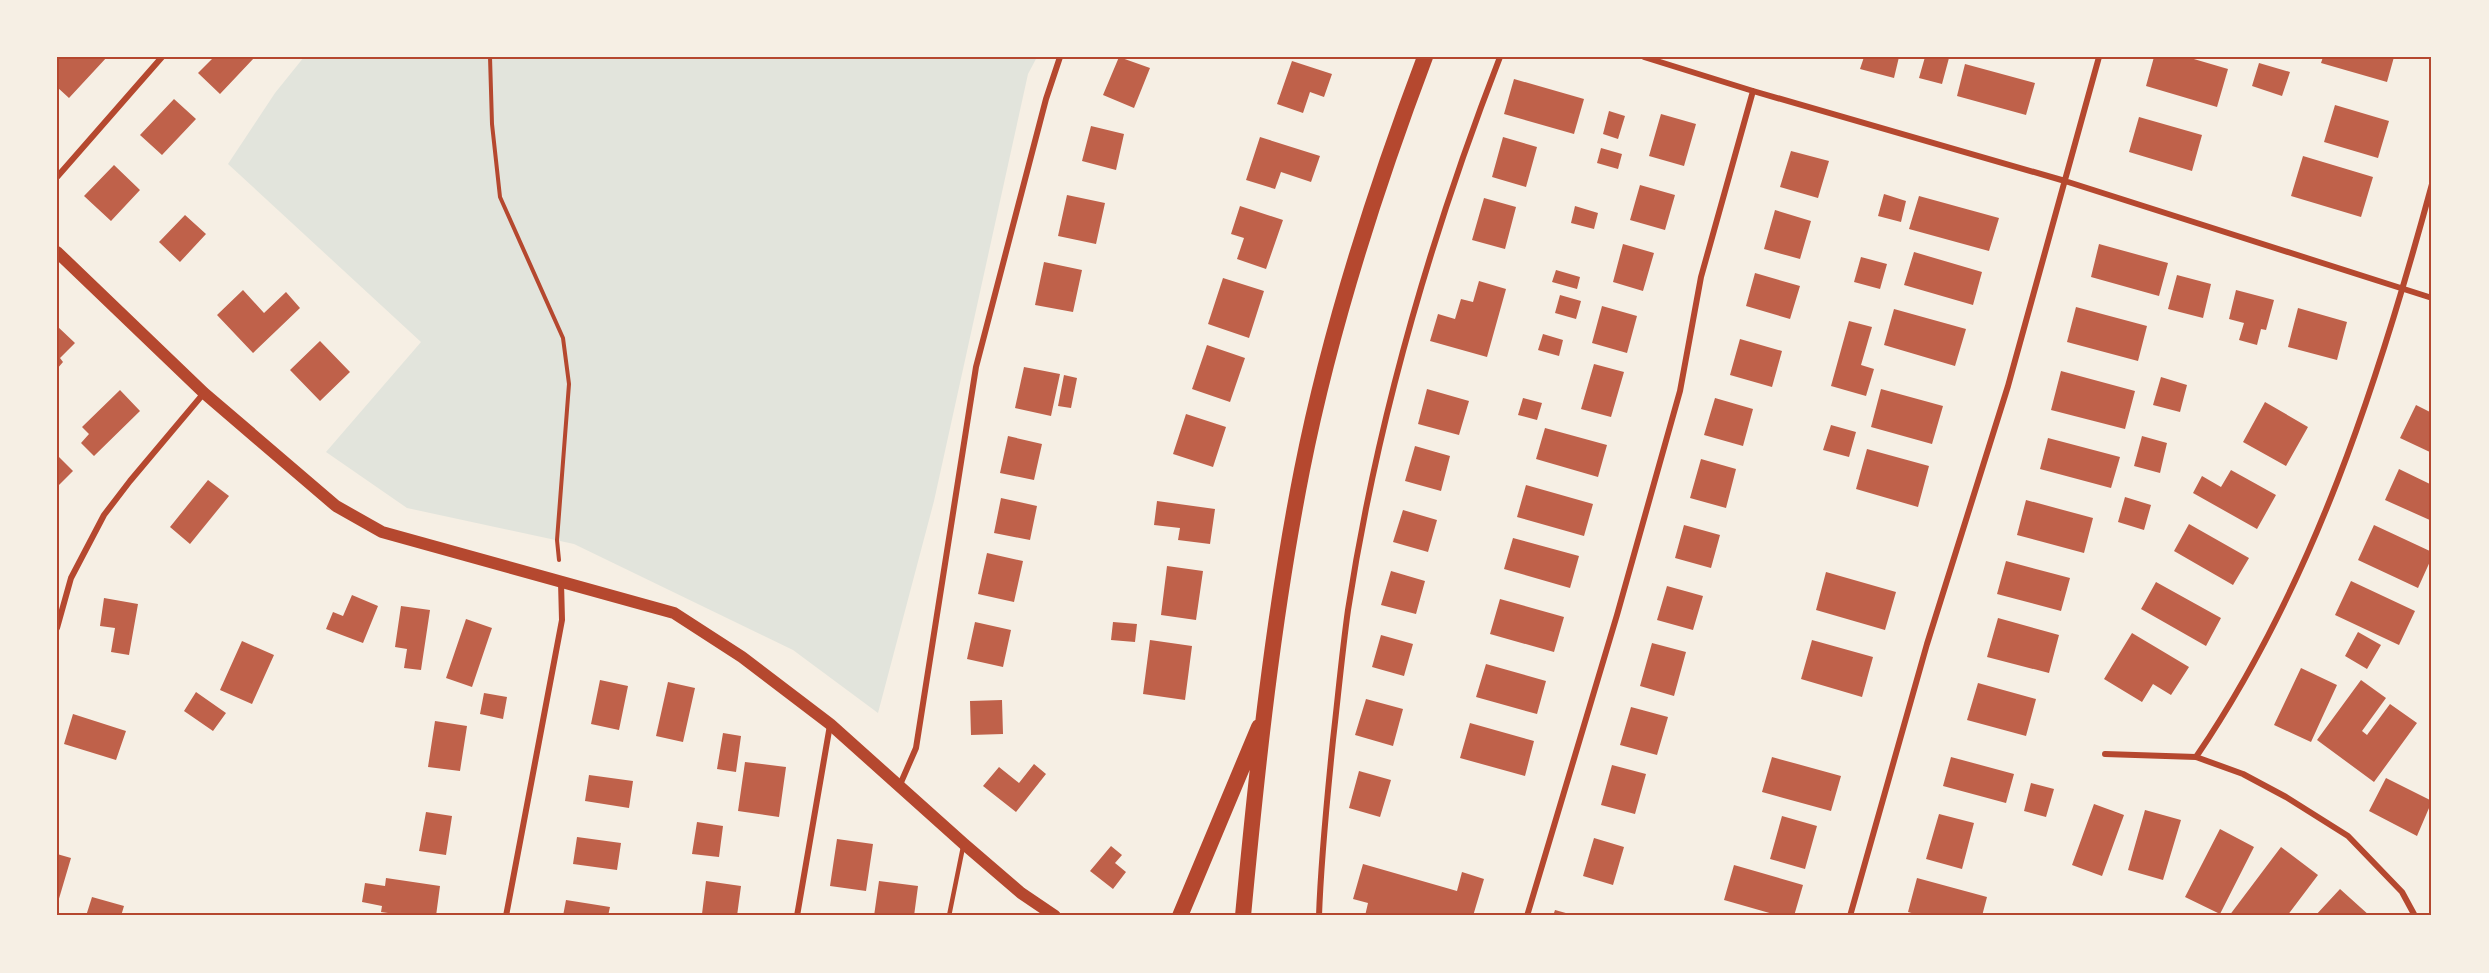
<svg xmlns="http://www.w3.org/2000/svg" width="2489" height="973" font-family="'Source Serif 4',serif">
  <rect width="100%" height="100%" fill="#f6efe4"/>
  <path fill="#e2e4dc" d="M304 57H1037L1028 74 934 501 878 713 793 650 574 544 407 508 326 452 421 342 228 164 275 93Z"/>
  <path fill="#bf614a" d="M57 57H107L69 98 57 87Z
    M214 57H252L254 58 220 94 198 73Z
    M1119 57 1150 68 1134 108 1103 95Z
    M1864 57H1899L1894 78 1860 69Z
    M1925 57 1949 58 1942 84 1919 78Z
    M2154 57H2187L2228 69 2217 107 2146 86Z
    M2323 57H2394L2387 82 2321 63Z
    M1292 61 1332 74 1324 97 1310 92 1303 113 1277 104Z
    M2259 63 2290 72 2282 96 2252 86Z
    M1965 64 2035 83 2026 115 1957 96Z
    M1514 79 1584 99 1574 134 1504 114Z
    M174 99 196 119 162 155 140 135Z
    M2335 105 2389 121 2378 158 2324 142Z
    M1609 111 1625 116 1618 139 1603 134Z
    M1661 114 1696 124 1684 166 1649 156Z
    M2139 117 2202 135 2192 171 2129 152Z
    M1091 126 1124 134 1116 170 1082 161Z
    M1260 137 1320 156 1311 182 1281 172 1275 189 1246 180Z
    M1503 137 1537 147 1526 187 1492 177Z
    M1601 148 1622 154 1618 169 1597 163Z
    M1791 151 1829 161 1818 198 1780 187Z
    M2303 156 2373 177 2361 217 2291 196Z
    M114 165 140 190 111 221 84 196Z
    M1640 185 1675 195 1665 230 1630 220Z
    M1884 194 1906 201 1901 222 1878 216Z
    M1067 195 1105 203 1096 244 1058 236Z
    M1919 196 1999 218 1989 251 1909 229Z
    M1484 198 1516 207 1505 249 1472 240Z
    M1240 206 1283 220 1266 269 1237 259 1244 238 1231 234Z
    M1575 206 1598 213 1594 229 1571 223Z
    M1775 210 1811 221 1800 259 1764 249Z
    M185 215 206 234 180 262 159 242Z
    M1623 244 1654 253 1643 291 1613 282Z
    M2099 244 2168 263 2159 296 2091 277Z
    M1914 252 1982 272 1973 305 1904 285Z
    M1861 257 1887 264 1880 289 1854 282Z
    M1044 262 1082 270 1073 312 1035 305Z
    M1556 270 1580 277 1577 289 1552 282Z
    M1755 273 1800 286 1790 319 1746 306Z
    M2177 275 2211 284 2203 318 2168 309Z
    M1223 278 1264 291 1249 338 1208 324Z
    M1479 281 1506 289 1487 357 1430 341 1438 314 1455 319 1461 299 1473 302Z
    M243 290 264 313 286 292 300 308 253 353 217 315Z
    M2236 290 2274 300 2266 330 2261 329 2257 345 2239 340 2244 323 2229 319Z
    M1560 295 1581 301 1576 319 1555 313Z
    M1602 306 1637 316 1627 353 1592 343Z
    M2076 307 2147 326 2138 361 2067 342Z
    M2298 308 2347 322 2337 360 2288 347Z
    M1894 309 1966 329 1955 366 1884 345Z
    M1849 321 1872 327 1861 365 1874 369 1866 396 1831 386Z
    M57 326 75 343 60 358 63 362 57 369Z
    M1543 334 1563 340 1559 356 1538 350Z
    M1740 339 1782 351 1772 387 1730 375Z
    M320 341 350 372 320 401 290 370Z
    M1207 345 1245 358 1230 402 1192 389Z
    M1594 364 1624 372 1611 417 1581 409Z
    M1024 367 1060 374 1051 416 1015 408Z
    M2061 371 2135 391 2125 429 2051 410Z
    M1064 375 1077 378 1071 408 1058 406Z
    M2161 377 2187 385 2180 412 2153 405Z
    M1427 389 1469 401 1459 435 1418 424Z
    M1881 389 1943 406 1932 444 1871 427Z
    M120 390 140 411 94 456 81 443 89 434 82 427Z
    M1523 398 1542 403 1537 420 1518 415Z
    M1715 398 1753 409 1743 446 1704 435Z
    M2265 402 2308 427 2286 466 2243 442Z
    M2416 405 2432 413V453L2400 438Z
    M1186 414 1226 427 1213 467 1173 454Z
    M1831 425 1856 432 1849 457 1823 450Z
    M1545 428 1607 445 1598 477 1536 459Z
    M1008 436 1042 444 1034 480 1000 473Z
    M2142 436 2167 443 2160 473 2134 466Z
    M2048 438 2120 457 2111 488 2040 469Z
    M1415 446 1450 456 1441 491 1405 481Z
    M1867 449 1929 466 1918 507 1856 489Z
    M57 455 73 471 57 487Z
    M1701 459 1736 469 1726 508 1690 498Z
    M2399 469 2432 485V521L2385 500Z
    M2231 470 2276 495 2257 529 2193 493 2202 476 2221 487Z
    M208 480 229 496 190 544 170 527Z
    M1526 485 1593 504 1584 536 1517 517Z
    M2125 497 2151 505 2144 530 2118 522Z
    M1001 498 1037 506 1030 540 994 533Z
    M2026 500 2093 518 2084 553 2017 535Z
    M1157 501 1215 509 1210 544 1178 540 1180 528 1154 525Z
    M1403 510 1437 520 1428 552 1393 542Z
    M2189 524 2249 558 2233 585 2174 551Z
    M1684 525 1720 535 1711 568 1675 558Z
    M2374 525 2432 552V557L2418 588 2358 560Z
    M1513 538 1579 556 1570 588 1504 569Z
    M987 553 1023 561 1014 602 978 594Z
    M2006 561 2070 578 2061 611 1997 594Z
    M1167 566 1203 571 1196 620 1161 615Z
    M1391 571 1425 581 1416 614 1381 605Z
    M1826 572 1896 592 1885 630 1816 610Z
    M2351 581 2415 611 2399 645 2335 615Z
    M2156 582 2221 618 2206 646 2141 609Z
    M1667 586 1703 596 1693 630 1657 620Z
    M352 595 378 606 363 643 326 629 333 612 343 616Z
    M104 598 138 604 129 655 111 652 115 628 100 626Z
    M1500 599 1564 617 1554 652 1490 634Z
    M401 606 430 610 421 670 404 668 407 649 395 647Z
    M1998 618 2059 635 2049 673 1987 657Z
    M466 619 492 628 472 687 446 678Z
    M975 622 1011 630 1003 667 967 659Z
    M1113 622 1137 624 1135 642 1111 640Z
    M2358 632 2381 645 2367 669 2345 656Z
    M2132 633 2189 667 2171 695 2153 684 2142 702 2104 679Z
    M1381 635 1413 644 1404 676 1372 667Z
    M1150 640 1192 646 1185 700 1143 694Z
    M1812 640 1873 657 1862 697 1801 679Z
    M242 641 274 655 252 704 220 690Z
    M1652 643 1686 652 1674 696 1640 686Z
    M1486 664 1546 681 1537 714 1476 697Z
    M2301 668 2337 685 2311 742 2274 725Z
    M600 680 628 686 619 730 591 724Z
    M2361 680 2386 698 2362 731 2367 735 2390 704 2417 723 2374 782 2317 740Z
    M668 682 695 688 683 742 656 736Z
    M1978 683 2036 699 2026 736 1967 720Z
    M196 692 226 713 213 731 184 711Z
    M484 693 507 697 503 719 480 714Z
    M1366 699 1403 709 1393 746 1355 735Z
    M1002 700 1003 734 971 735 970 701Z
    M1631 707 1668 717 1657 755 1620 745Z
    M73 714 126 731 116 760 64 744Z
    M435 721 467 726 460 771 428 767Z
    M1470 723 1534 741 1525 776 1460 758Z
    M723 733 741 736 736 772 717 769Z
    M1772 757 1841 776 1831 811 1762 792Z
    M1951 757 2014 774 2006 803 1943 786Z
    M745 762 786 767 779 817 738 811Z
    M1034 764 1046 774 1016 812 983 786 999 767 1019 783Z
    M1612 765 1646 774 1635 814 1601 805Z
    M1359 771 1391 780 1380 817 1349 808Z
    M589 775 633 781 629 808 585 801Z
    M2386 778 2432 801 2417 836 2369 811Z
    M2031 783 2054 789 2046 817 2024 811Z
    M2094 804 2124 815 2102 876 2072 865Z
    M2145 810 2181 820 2163 880 2128 870Z
    M426 812 452 816 446 855 419 851Z
    M1939 814 1974 823 1962 869 1926 859Z
    M1782 816 1817 826 1805 869 1770 859Z
    M697 822 723 826 719 857 692 854Z
    M2220 829 2254 847 2220 914 2185 897Z
    M577 837 621 843 617 870 573 864Z
    M1594 838 1624 847 1613 885 1583 876Z
    M837 839 873 844 866 891 830 886Z
    M1111 846 1122 855 1115 863 1126 872 1113 889 1090 871Z
    M2281 847 2318 875 2287 916H2229Z
    M57 854 71 858 58 902H57Z
    M1363 864 1457 891 1462 872 1484 879 1473 916H1365L1368 903 1353 899Z
    M1734 865 1803 885 1794 916H1780L1724 900Z
    M386 878 440 886 436 916H409L381 912 382 906 362 902 365 883 385 886Z
    M1917 878 1987 897 1982 916H1922L1908 912Z
    M706 881 741 886 737 916 702 914Z
    M879 881 918 886 914 916H874Z
    M2340 889 2370 916H2315Z
    M92 897 124 906 121 916H86Z
    M566 900 610 907 608 916H563Z
    M1555 910 1573 915V916H1553Z"/>
  <g fill="none" stroke-linecap="round" stroke-linejoin="round">
    <path stroke="#b5482f" stroke-width="4" d="M490 57 492 124 500 197 563 338 569 384 557 540 559 560"/>
    <path stroke="#b5482f" stroke-width="4.5" d="M949 916 963 847"/>
    <path stroke="#b5482f" stroke-width="6" d="M1644 57 1753 91 2065 181 2432 298
      M57 177 162 57
      M57 628 71 578 104 515 130 481 204 393
      M2105 754 2196 757 2243 774 2286 797 2348 836 2402 892 2415 916
      M2196 757C2313 585 2378 383 2432 184
      M899 787 916 748 976 367 1046 99 1060 57
      M506 916 562 620 561 582
      M797 916 830 725
      M1319 916C1321 857 1327 799 1333 740 1338 697 1342 653 1348 610 1377 421 1431 235 1500 57
      M1527 916 1617 615 1680 391 1701 277 1753 91
      M1850 916 1927 644 2008 386 2099 57"/>
    <path stroke="#b5482f" stroke-width="12" d="M57 252 204 393 336 506 382 532 674 613 742 657 830 724 964 844 1021 893 1055 916"/>
    <path stroke="#b5482f" stroke-width="16" d="M1180 916 1259 727
      M1243 916C1257 767 1273 617 1302 470 1330 329 1374 192 1425 57"/>
  </g>
  <rect width="2489" height="973" fill="none" stroke="#f6efe4" stroke-width="117"/>
  <rect x="58" y="58" width="2372" height="856" fill="none" stroke="#b5482f" stroke-width="2"/>
</svg>
